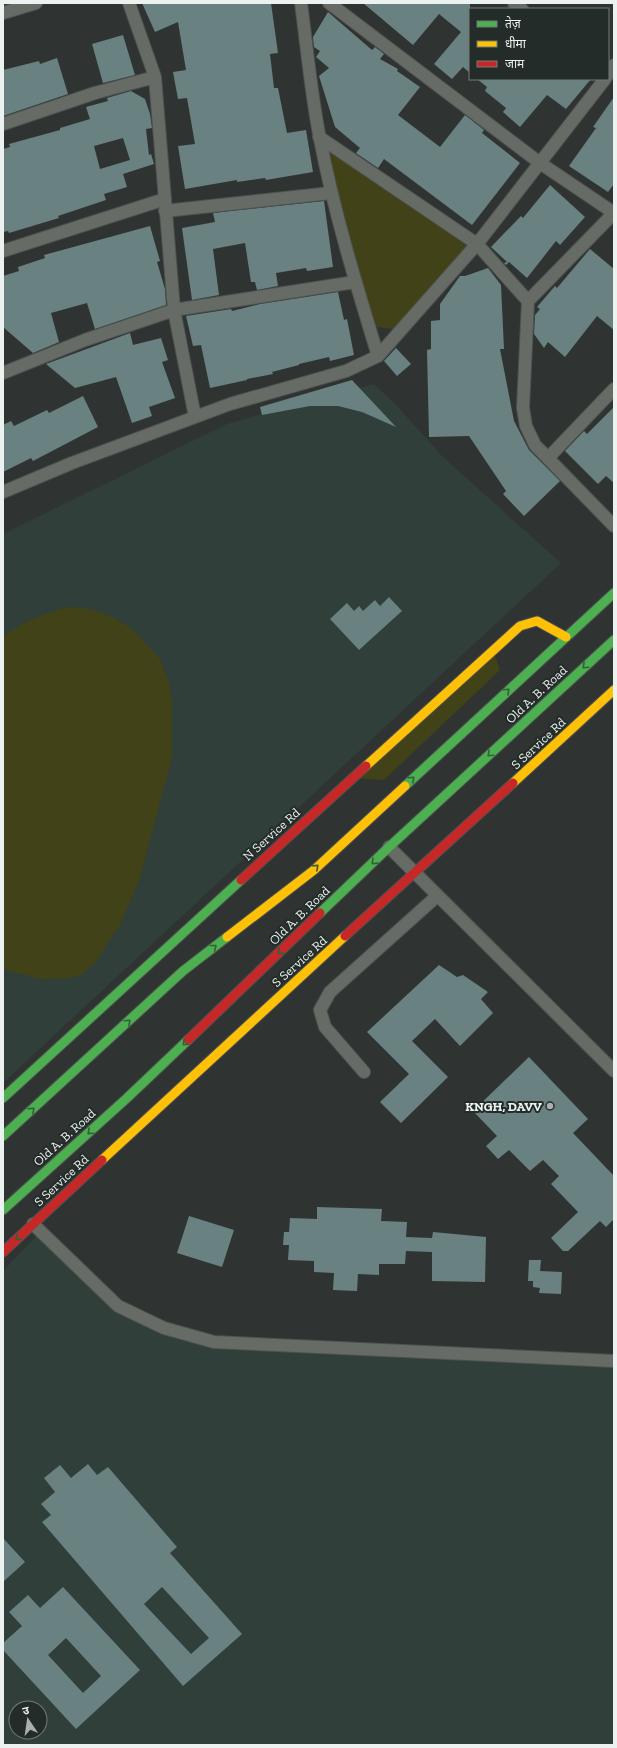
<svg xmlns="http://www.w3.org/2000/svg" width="617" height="1748" font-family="'Zilla Slab','Noto Sans Devanagari',serif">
  <rect width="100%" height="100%" fill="#2f3432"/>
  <path fill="#303f39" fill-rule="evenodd" d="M374 384 397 406 443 457 561 563 3 1083V534L227 424Z
    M41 1231 118 1306 214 1342 614 1361V1745H3V1271ZM16 1708H40V1732H16Z"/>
  <path fill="#414218" d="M319 137 477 244 401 330 369 326Z
    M69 607 90 609 113 617 132 629 160 659 168 679 172 699V758L140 877 121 923 97 960 83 974 71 978 41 979 3 969V636C26 621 43 613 69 607Z
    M493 650 500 670 384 780 352 778Z"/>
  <path fill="#698180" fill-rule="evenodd" d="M142 3H271L278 53 270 54 274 88H278L287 133 306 130 313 172 266 180 265 178 237 182V180L185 189 178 146 195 144 187 98 178 99 173 72 186 70 178 22 155 32Z
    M363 3H470V73L463 67 452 79 434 64 461 32 439 14 413 45Z
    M328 12 372 50 375 47 384 54 380 59 398 69 397 71 420 87 398 115 440 147 465 115 484 130 482 133 520 163 472 225 384 159 378 168 356 153 360 148 335 127 319 76 329 68 316 57 320 51 314 47 313 37Z
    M123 35 135 75 103 83 92 44Z
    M57 58 68 94 3 116V70L39 61 40 64Z
    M477 79H591L566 109 547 95 520 127 503 112 506 108 485 91 487 87Z
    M131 91 145 99 150 114 152 128 146 129 149 155 151 154 154 164 123 174 127 187 104 194 106 200 58 216 59 218 9 233 8 231 3 232V149L10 147 9 144 60 130V128L90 119 86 107 108 101 107 98ZM123 138 130 160 100 169 94 146Z
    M614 97V184L608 192 569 166 596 128 593 127Z
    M550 185 585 217 560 245 556 241 527 278 509 262 506 265 504 263 507 262 491 247 521 216 523 218Z
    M324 201 333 267 307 271 306 268 276 273 278 286 257 290 255 282H251L245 243 213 249 219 295 192 300 182 228 215 222 213 213Z
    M150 226 160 261 157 262 165 289 166 305 95 329 87 303 51 313 59 342 33 353 3 327V276L19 271 18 267 45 258 44 255Z
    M590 249 614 269V330L597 316 565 357 548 342 544 348 534 334 535 315 540 309 537 307 555 286 557 288Z
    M488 268 501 285 504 349H500L514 421 529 450 560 481 524 516 503 494 506 491 469 436 429 437 427 350 431 349V321L440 320V304L460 276H465Z
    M338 292 344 320 347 319 354 355 330 361 329 357 299 364V365L272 372 273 374 247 379V380L210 388 201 345 193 346 186 316 231 309 232 311 260 304Z
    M130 333 133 345 161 338 168 360 162 362 175 398 149 407 152 416 132 423 116 377 75 388 46 364Z
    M396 348 411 364 397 376 384 361Z
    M352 380 396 427 362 412 338 406H310L262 415 260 407Z
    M83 396 98 427 33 461 31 458 3 472V425L11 421 14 426 47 410 49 413Z
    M614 407V483L606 476 598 484 565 451 584 431 587 434Z
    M389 597 402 611 359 650 330 619 347 603 354 611 359 606 363 611 375 600 380 606Z
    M439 965 457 977 463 975 488 992 481 999 493 1013 460 1046 435 1019 412 1041 448 1077 401 1123 380 1102 409 1074 367 1032Z
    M529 1057 588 1119 573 1133 614 1176V1219L606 1227 600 1221 568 1251H563L551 1238 578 1212 551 1184 559 1176 543 1160 530 1171 509 1150 498 1159 486 1146 497 1136 473 1111Z
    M317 1207 382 1209 381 1221 407 1222 406 1237 432 1238 433 1232 486 1237 485 1282 432 1281V1252L406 1251 405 1264H379V1275L358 1274 357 1291 333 1290 334 1273 314 1272V1261L288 1260 289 1245H283L284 1232H289L290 1218 317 1219Z
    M189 1216 234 1230 222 1267 177 1253Z
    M529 1260H541L540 1271 562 1272 561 1294 539 1293 540 1288 533 1287V1281H528Z
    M88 1464 97 1475 108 1467 177 1547 170 1553 242 1634 183 1686 42 1522 51 1515 41 1504 55 1492 44 1478 60 1465 71 1478ZM162 1587 209 1638 191 1654 144 1604Z
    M3 1538 25 1562 3 1582Z
    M63 1587 140 1670 76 1729 3 1650V1643L22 1626 9 1612 28 1595 40 1608ZM66 1638 101 1676 83 1693 48 1655Z"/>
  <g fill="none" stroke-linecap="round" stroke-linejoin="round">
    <g stroke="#4e5250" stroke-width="14">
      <path id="street" d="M129 3 155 77 174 310 195 417
        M301 3C307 48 311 94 320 139 334 212 356 284 378 356
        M329 3 540 163 614 213 528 301
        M514 3 522 9
        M3 13 36 3
        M608 75 614 65
        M3 124 95 93 155 77
        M319 137 477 244 528 301 523 408 526 426 535 445 614 526
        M165 211 331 193
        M3 251 165 199
        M3 373 85 340 174 310 355 282
        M548 458 614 389
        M3 492 72 463 230 404 346 371 378 356 477 244 605 79
        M389 847 614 1071
        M364 1072 325 1027 320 1010 330 992 437 896
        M33 1224 118 1306 164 1328 214 1342 614 1361"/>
    </g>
    <g stroke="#4e5250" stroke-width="11">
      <path id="fast" d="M405 786 614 593
        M320 913 389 847 614 640
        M3 1098 241 880
        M3 1136 183 971 227 937
        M3 1210 127 1098 188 1040"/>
    </g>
    <g stroke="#4e5250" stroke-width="11">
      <path id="slow" d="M366 766 520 626 537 621 566 637
        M513 783 614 690
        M227 937 314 870 405 786
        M102 1160 345 936"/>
    </g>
    <g stroke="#4e5250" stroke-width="11">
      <path id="jam" d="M241 880 366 766
        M345 936 513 783
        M188 1040 320 913
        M3 1252 102 1160"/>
    </g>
    <use href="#street" stroke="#666c65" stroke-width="12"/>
    <use href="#fast" stroke="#4caf50" stroke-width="9"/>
    <use href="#slow" stroke="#ffc107" stroke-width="9"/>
    <use href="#jam" stroke="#c62828" stroke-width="9"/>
  </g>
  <defs><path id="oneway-chevron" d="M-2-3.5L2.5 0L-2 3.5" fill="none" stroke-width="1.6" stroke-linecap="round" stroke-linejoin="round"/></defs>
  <g stroke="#336038">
    <use href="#oneway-chevron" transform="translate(585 666) rotate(137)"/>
    <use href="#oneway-chevron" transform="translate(507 691) rotate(-43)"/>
    <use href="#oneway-chevron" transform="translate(490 754) rotate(137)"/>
    <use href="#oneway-chevron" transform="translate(412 779) rotate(-43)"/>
    <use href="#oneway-chevron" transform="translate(374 862) rotate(136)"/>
    <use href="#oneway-chevron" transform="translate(316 867) rotate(-42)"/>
    <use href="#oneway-chevron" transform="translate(214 947) rotate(-38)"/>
    <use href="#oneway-chevron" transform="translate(280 952) rotate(136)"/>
    <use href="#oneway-chevron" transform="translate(128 1022) rotate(-43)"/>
    <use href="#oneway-chevron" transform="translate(185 1043) rotate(137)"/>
    <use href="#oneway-chevron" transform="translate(32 1110) rotate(-43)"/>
    <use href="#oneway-chevron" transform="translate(90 1132) rotate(138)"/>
    <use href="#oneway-chevron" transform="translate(18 1238) rotate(137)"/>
  </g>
  <circle fill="#aab0ad" stroke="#232c28" stroke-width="1.5" cx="550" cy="1106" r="4"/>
  <g text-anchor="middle" stroke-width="4" stroke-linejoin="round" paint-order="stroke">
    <g font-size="13" fill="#ecf2ef" stroke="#232c28">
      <text transform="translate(536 694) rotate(-43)" y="5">Old A. B. Road</text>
      <text transform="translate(538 743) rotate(-43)" y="5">S Service Rd</text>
      <text transform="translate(271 834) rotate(-42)" y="5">N Service Rd</text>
      <text transform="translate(299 915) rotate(-44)" y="5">Old A. B. Road</text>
      <text transform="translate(299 961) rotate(-42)" y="5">S Service Rd</text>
      <text transform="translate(64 1137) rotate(-42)" y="5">Old A. B. Road</text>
      <text transform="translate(61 1180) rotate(-43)" y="5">S Service Rd</text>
    </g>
    <g font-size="13" font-weight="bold" fill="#ecf2ef" stroke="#232c28" text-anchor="end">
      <text x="542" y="1111">KNGH, DAVV</text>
    </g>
  </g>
  <rect width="617" height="1748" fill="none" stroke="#ecf2ef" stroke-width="8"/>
  <rect x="469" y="8" width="140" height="72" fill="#232c28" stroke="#737b78"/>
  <rect x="477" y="21" width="20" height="6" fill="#4caf50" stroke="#737b78"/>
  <text x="505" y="28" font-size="12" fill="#ecf2ef">तेज़</text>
  <rect x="477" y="41" width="20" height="6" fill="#ffc107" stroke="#737b78"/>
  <text x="505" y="48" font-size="12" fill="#ecf2ef">धीमा</text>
  <rect x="477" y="61" width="20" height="6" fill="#c62828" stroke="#737b78"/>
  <text x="505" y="68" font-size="12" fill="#ecf2ef">जाम</text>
  <g transform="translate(28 1720) rotate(347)"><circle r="19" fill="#232c28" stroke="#737b78"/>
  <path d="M0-3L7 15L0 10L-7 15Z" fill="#aab0ad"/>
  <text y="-6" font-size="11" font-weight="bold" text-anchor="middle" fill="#ecf2ef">उ</text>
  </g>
</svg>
